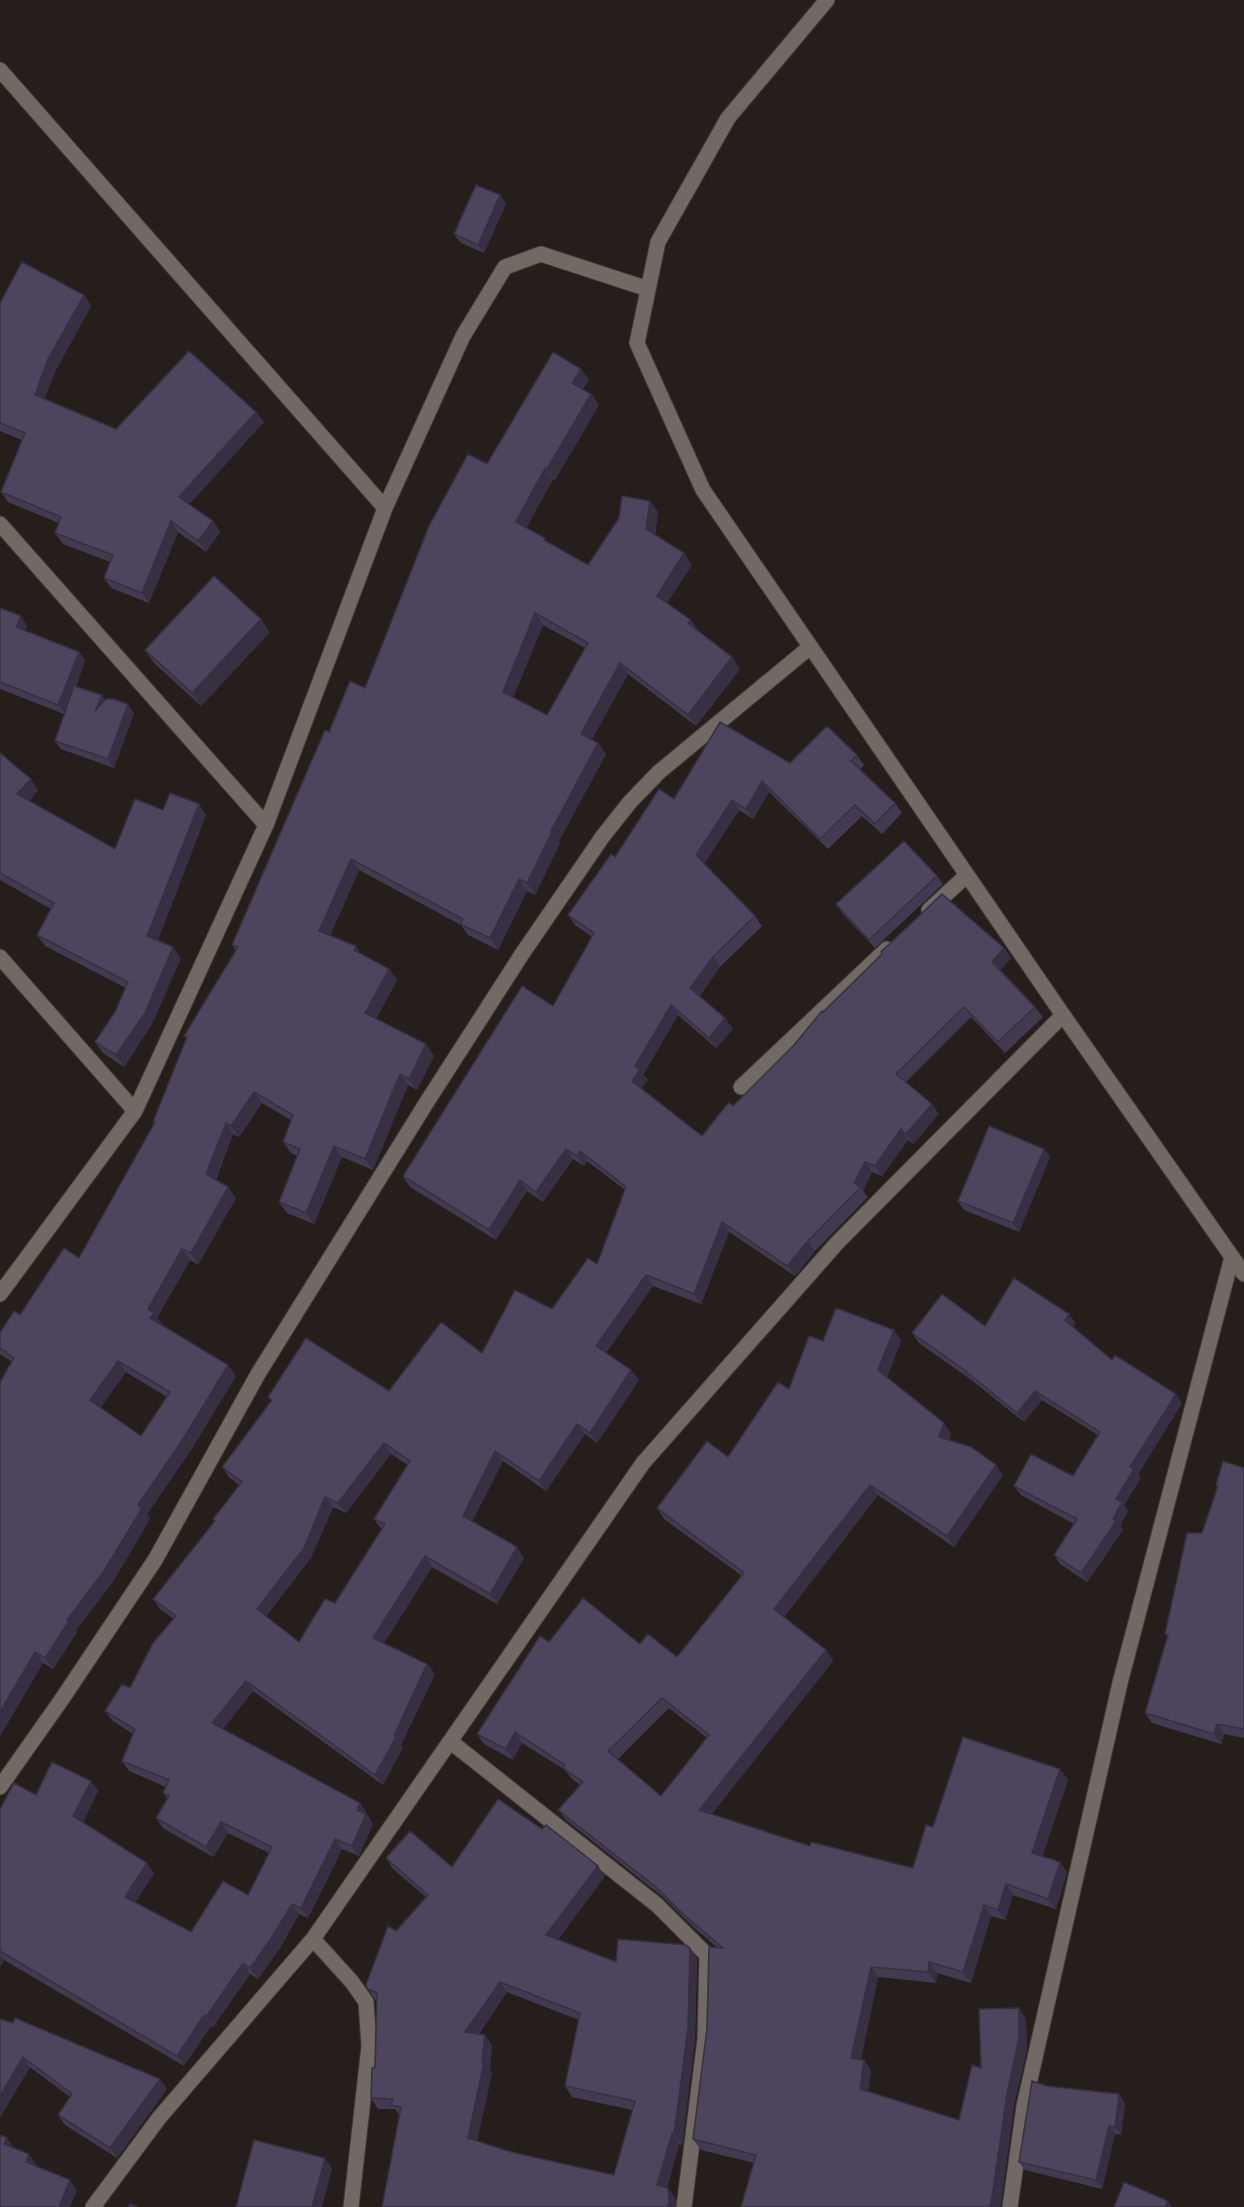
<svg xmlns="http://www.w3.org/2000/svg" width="1244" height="2207" font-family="'Fira Sans',sans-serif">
  <rect width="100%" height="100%" fill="#261e1b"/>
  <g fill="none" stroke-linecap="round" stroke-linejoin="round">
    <g stroke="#403a38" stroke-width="17">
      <path id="minor" d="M827 0 728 118 658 242 637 343 703 490 1063 1015 1244 1274
        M0 70 385 508
        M0 524 266 825
        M929 910 967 875
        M0 957 135 1111
        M741 1087 887 949
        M0 1294 135 1111 266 825 385 508 463 336 505 267 541 254 648 289
        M451 1742 657 1905 707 1955 705 2039 684 2207
        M0 1787 62 1699 155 1560 258 1374 425 1105 522 954 603 836 630 802 659 772 810 647
        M313 1939 352 1982 366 2002 369 2046 351 2207
        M93 2207 159 2118 313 1939 643 1463 837 1243 1063 1015
        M1010 2207 1024 2106 1120 1683 1232 1257"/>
    </g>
    <use href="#minor" stroke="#726864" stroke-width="15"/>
  </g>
  <path fill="#423a51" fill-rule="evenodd" d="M500 195 506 204 484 253 461 243 454 234Z
    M84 295 91 306 56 370 44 399 116 429 264 422 189 504 213 521 220 532 206 552 178 532 149 603 111 588 104 578 110 562 63 544 55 533 59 523 8 502 1 492 22 440 0 431V303Z
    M589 380 583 389 591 394 599 405 555 480 553 479 526 528 548 542 588 565 658 512 655 535 684 553 692 565 667 603 740 669 696 726 628 674 591 739 598 743 606 754 559 841 560 843 535 895 527 891 498 950 468 935 461 925 359 870 330 936 389 969 397 980 376 1019 434 1056 417 1090 408 1085 373 1170 342 1157 314 1224 287 1213 279 1202 297 1156 291 1153 283 1142 291 1120 262 1103 239 1137 233 1134 216 1180 236 1198 198 1265 190 1260 157 1318 162 1324 236 1376 193 1447 147 1514 150 1519 112 1583 76 1630 77 1632 53 1669 43 1663 0 1736 12 1362 0 1354V1333L20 1315 79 1258 154 1124 153 1122 186 1039 184 1036 236 951 232 945 329 732 365 688 487 464ZM543 625 585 648 547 715 513 697ZM126 1372 167 1397 141 1436 100 1408Z
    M0 608 27 626 25 631 79 652 85 661 76 686 134 713 114 768 61 749 55 741 64 714 0 689Z
    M270 632 201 706 154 663 145 650Z
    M0 753 38 790 29 801 115 849 163 810 206 815 158 940 181 958 152 1024 124 1067 103 1053 95 1042 115 1012 126 988 45 946 37 935 51 909 0 880Z
    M857 755 864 765 860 770 895 803 902 813 882 834 862 816 828 849 769 792 753 819 739 810 704 864 755 916 762 926 720 967 699 996 725 1018 733 1029 716 1048 678 1015 643 1075 648 1080 641 1088 702 1136 733 1106 794 1045 823 1012 1004 948 1011 958 1000 970 1035 1007 1043 1017 1005 1053 971 1017 906 1082 939 1114 913 1144 908 1140 882 1176 872 1172 863 1191 868 1197 815 1251 795 1276 729 1232 701 1304 653 1286 606 1353 631 1370 639 1380 597 1443 585 1434 546 1491 503 1461 472 1522 524 1558 497 1604 432 1567 384 1643 427 1664 435 1674 401 1745 403 1747 383 1785 253 1691 223 1729 360 1803 373 1824 359 1856 342 1849 308 1918 299 1914 280 1948 258 1979 250 1974 213 2027 211 2026 184 2066 4 1960 0 1967V1809L36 1795 91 1781 98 1791 83 1822 154 1873 135 1903 191 1932 248 1895 269 1853 228 1833 213 1857 163 1828 156 1818 167 1798 163 1793 166 1787 129 1771 122 1761 133 1734 113 1721 105 1711 130 1688 174 1619 160 1609 153 1599 215 1521 213 1519 239 1485 229 1477 222 1467 271 1401 268 1397 389 1391 482 1353 552 1309 597 1264 625 1190 587 1161 584 1166 573 1159 543 1202 527 1191 496 1240 410 1187 403 1176 553 1006 592 937 575 925 568 915 615 857 674 799 790 763ZM391 1454 408 1465 374 1519 382 1530 335 1603 299 1642 266 1616 311 1558 333 1507 346 1513Z
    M937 876 943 884 875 948 842 913 836 904Z
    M1044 1149 1050 1157 1019 1232 964 1210 958 1201Z
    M1076 1323 1073 1327 1112 1360 1182 1403 1138 1474 1141 1478 1124 1505 1128 1511 1120 1526 1123 1530 1087 1582 1060 1564 1054 1555 1074 1524 1021 1495 1014 1486 1073 1476 1098 1435 1042 1400 1024 1422 970 1379 919 1343 912 1333 985 1326Z
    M894 1330 901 1341 887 1377 944 1423 951 1434 949 1440 1003 1475 954 1547 878 1495 784 1617 826 1650 833 1661 711 1815 810 1846 913 1868 933 1827 1060 1769 1068 1780 1042 1856 1067 1872 1056 1909 1013 1895 1005 1920 991 1916 971 1983 937 1973 936 1983 878 1977 861 2059 871 2070 868 2092 959 2120 981 2068 1026 2019 1027 2049 1014 2105 1001 2202 754 2163 701 2150 693 2139 718 1948 691 1925 663 1897 566 1820 558 1810 580 1785 571 1778 565 1770 522 1743 513 1760 484 1744 477 1734 549 1642 640 1644 677 1657 742 1576 664 1519 657 1508 728 1457 789 1389 823 1341ZM669 1708 707 1738 661 1796 618 1759Z
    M1244 1468V1738L1224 1734 1221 1744 1152 1723 1145 1713 1168 1638 1165 1634 1202 1533 1217 1487 1216 1485Z
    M386 1858 452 1867 605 1876 558 1939 616 1962 690 1948 697 1959 695 2038 682 2145 679 2144 667 2187 675 2198 676 2207H382L400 2116 395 2109H378L371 2098 375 2068 377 2001 375 2000 368 1989 396 1931 426 1897 393 1869ZM507 1992 579 2020 565 2086 572 2097 632 2110 614 2175 511 2152 477 2141 492 2073 490 2070 492 2045 479 2034Z
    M0 2019 167 2089 117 2158 65 2125 58 2115 70 2097 30 2067 0 2117Z
    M1047 2086 1125 2103 1121 2135 1115 2134 1102 2189 1025 2170 1019 2162Z"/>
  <path fill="#363042" d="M500 195 506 204 484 253 478 245Z
    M84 295 91 306 56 370 42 405 35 395 48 359Z
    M581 369 589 380 580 394 572 383Z
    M591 394 599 405 555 480 547 469Z
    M256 412 264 422 187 507 179 497Z
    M545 468 553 479 523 534 516 522Z
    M650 501 658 512 654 540 646 529Z
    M171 521 178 532 149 603 142 593Z
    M213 521 220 532 206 552 198 541Z
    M684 553 692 565 664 607 657 596Z
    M535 613 543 625 511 703 503 692Z
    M21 616 27 626 23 637 16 627Z
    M261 619 270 632 201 706 192 693Z
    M691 620 699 631 696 635 688 623Z
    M79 652 85 661 65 714 58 705Z
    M732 657 740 669 696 726 688 715Z
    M620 663 628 674 589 745 581 734Z
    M102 695 108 704 95 711Z
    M128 704 134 713 114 768 108 759Z
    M598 743 606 754 559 841 560 843 535 895 527 883 551 831Z
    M31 779 38 790 25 805 17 794Z
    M762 781 769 792 753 819 746 809Z
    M732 800 739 810 703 866 696 855Z
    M199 804 206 815 155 947 147 936Z
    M351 859 359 870 327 942 319 931Z
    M519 879 527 891 498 950 490 938Z
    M356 946 363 957 354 950Z
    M173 947 181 958 152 1024 124 1067 116 1055Z
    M1004 948 1011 958 999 972 992 962Z
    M713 957 720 967 698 999 690 988Z
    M389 969 397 980 373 1024 365 1013Z
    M671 1005 678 1015 643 1075 648 1080 639 1091 632 1081 635 1066Z
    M725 1018 733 1029 716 1048 709 1038Z
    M426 1044 434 1056 417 1090 409 1079Z
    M400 1074 408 1085 373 1170 365 1159Z
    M254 1092 262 1103 239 1137 231 1126Z
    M932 1104 939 1114 913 1144 906 1134Z
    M226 1123 233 1134 213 1185 206 1174Z
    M901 1129 908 1140 882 1176 875 1166Z
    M334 1146 342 1157 314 1224 306 1213Z
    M566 1149 573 1159 543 1202 536 1192Z
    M1044 1149 1050 1157 1019 1232 1013 1223Z
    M580 1151 587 1161 584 1166 577 1156Z
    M865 1162 872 1172 863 1191 861 1187 854 1183Z
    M520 1180 527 1191 496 1240 489 1230Z
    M228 1187 236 1198 198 1265 191 1253Z
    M722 1222 729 1232 701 1304 694 1294Z
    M808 1241 815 1251 795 1276 787 1266Z
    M182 1249 190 1260 157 1318 162 1324 150 1318 148 1309Z
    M646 1275 653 1286 603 1357 596 1346Z
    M1069 1314 1076 1323 1072 1329 1065 1320Z
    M894 1330 901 1341 886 1381 878 1370Z
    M118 1361 126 1372 98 1411 90 1400Z
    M228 1365 236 1376 193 1447 147 1514 150 1519 112 1583 76 1630 77 1632 53 1669 45 1658 67 1620 138 1505Z
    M631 1370 639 1380 597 1443 590 1433Z
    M1035 1391 1042 1400 1024 1422 1017 1413Z
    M1176 1394 1182 1403 1138 1474 1141 1478 1124 1505 1128 1511 1120 1526 1123 1530 1087 1582 1081 1573 1113 1519 1116 1499 1130 1467Z
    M944 1423 951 1434 947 1448 939 1437Z
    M577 1424 585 1434 546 1491 539 1481Z
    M384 1443 391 1454 346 1513 338 1503Z
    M495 1451 503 1461 470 1526 463 1516Z
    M996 1465 1003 1475 954 1547 947 1536Z
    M870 1485 878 1495 782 1620 774 1609Z
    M325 1497 333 1507 311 1558 264 1619 257 1609Z
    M517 1547 524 1558 497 1604 490 1594Z
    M425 1556 432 1567 380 1649 373 1638Z
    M826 1650 833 1661 706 1821 699 1810Z
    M35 1652 43 1663 0 1736V1712Z
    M427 1664 435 1674 401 1745 403 1747 383 1785 375 1775Z
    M246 1681 253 1691 219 1734 212 1723Z
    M1217 1724 1224 1734 1221 1744 1214 1734Z
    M515 1732 522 1743 513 1760 506 1749Z
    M1060 1769 1068 1780 1040 1864 1032 1853Z
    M91 1781 98 1791 81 1826 73 1816Z
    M360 1803 373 1824 359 1856 352 1846 357 1810Z
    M221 1822 228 1833 213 1857 206 1847Z
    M335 1839 342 1849 308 1918 301 1908Z
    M1060 1862 1067 1872 1056 1909 1048 1899Z
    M147 1863 154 1873 132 1907 125 1897Z
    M598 1866 605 1876 554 1945 546 1935Z
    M1006 1884 1013 1895 1005 1920 998 1910Z
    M292 1904 299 1914 280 1948 258 1979 250 1968Z
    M984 1905 991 1916 971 1983 963 1972Z
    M690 1948 697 1959 695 2038 682 2145 674 2134Z
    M0 1954 4 1960 0 1967Z
    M929 1962 937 1973 936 1983 928 1972Z
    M243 1963 250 1974 213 2027 206 2017Z
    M871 1967 878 1977 859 2069 851 2058Z
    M500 1982 507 1992 472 2043 465 2032Z
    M1019 2008 1026 2019 1027 2049 1014 2105 1001 2202 1000 2207H990Z
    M204 2015 211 2026 184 2066 177 2056Z
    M485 2035 492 2045 490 2070 492 2073 475 2149 468 2138 482 2062Z
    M23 2057 30 2067 0 2117V2096Z
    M864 2060 871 2070 867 2100 860 2089Z
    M160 2079 167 2089 117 2158 110 2148Z
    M1119 2094 1125 2103 1121 2135 1115 2127Z
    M1109 2126 1115 2134 1102 2189 1096 2180Z
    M672 2133 679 2144 665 2196 657 2185Z
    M7 2138 14 2148 4 2144Z
    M29 2154 36 2164 33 2173 26 2162Z
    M325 2158 332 2169 322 2207H312Z
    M70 2180 77 2190 70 2207H59Z
    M668 2188 675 2198 676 2207H667Z
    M1168 2201 1172 2207H1165Z"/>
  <path fill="#4d445e" stroke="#363042" stroke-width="1.5" fill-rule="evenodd" d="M476 185 500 195 478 245 454 234Z
    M22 262 84 295 48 359 35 395 116 429 189 351 256 412 179 497 213 521 198 541 171 521 142 593 104 578 113 555 55 533 61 517 1 492 25 433 0 423V303Z
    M553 352 581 369 572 383 591 394 547 469 545 468 516 522 545 538 544 540 588 565 619 518 622 496 650 501 646 529 684 553 657 596 691 620 688 623 732 657 688 715 620 663 581 734 598 743 551 831 552 832 527 883 519 879 490 938 460 924 463 919 351 859 319 931 356 946 354 950 389 969 365 1013 426 1044 409 1079 400 1074 365 1159 334 1146 306 1213 279 1202 300 1149 283 1142 293 1115 254 1092 231 1126 226 1123 206 1174 228 1187 191 1253 182 1249 148 1309 154 1313 150 1318 228 1365 185 1436 138 1505 142 1508 104 1571 67 1620 69 1621 45 1658 35 1652 0 1712V1382L14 1358 0 1348V1333L14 1311 20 1315 64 1248 79 1258 155 1122H153L187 1037 184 1036 238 947 232 945 325 730 329 732 350 681 365 688 429 526 468 454 487 464ZM535 613 588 643 547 715 503 692ZM118 1361 170 1392 141 1436 90 1400Z
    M214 576 261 619 192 693 145 650Z
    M0 608 21 616 16 627 79 652 58 705 0 682Z
    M74 686 102 695 95 711 106 699H113L128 704 108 759 55 741Z
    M720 722 790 763 827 726 857 755 851 761 895 803 875 824 855 805 820 839 762 781 746 809 732 800 696 855 755 916 713 957 690 988 725 1018 709 1038 671 1005 635 1066 640 1070 632 1081 702 1136 729 1102 733 1106 794 1045 822 1011 823 1012 882 954 881 952 942 894 1004 948 992 962 1035 1007 998 1042 964 1007 896 1074 932 1104 906 1134 901 1129 875 1166 865 1162 854 1183 861 1187 808 1241 787 1266 722 1222 694 1294 646 1275 596 1346 631 1370 590 1433 577 1424 539 1481 495 1451 463 1516 517 1547 490 1594 425 1556 373 1638 427 1664 394 1736 396 1737 375 1775 246 1681 212 1723 360 1803 357 1810 366 1814 352 1846 335 1839 301 1908 292 1904 272 1937 250 1968 243 1963 206 2017 204 2015 177 2056 0 1951V1809L14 1783 36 1795 52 1762 91 1781 73 1816 147 1863 125 1897 191 1932 223 1881 248 1895 272 1847 221 1822 206 1847 156 1818 169 1796 163 1793 169 1780 122 1761 135 1729 105 1711 122 1684 130 1688 153 1643 176 1616 153 1599 215 1521 213 1519 242 1482 222 1467 272 1400 268 1397 306 1338 389 1391 441 1322 482 1353 515 1290 552 1309 588 1258 597 1264 626 1187 580 1151 577 1156 566 1149 536 1192 520 1180 489 1230 403 1176 522 986 553 1006 594 933 568 915 611 854 615 857 659 789 674 799ZM384 1443 410 1461 374 1519 385 1524 335 1603 325 1599 299 1642 257 1609 304 1548 325 1497 338 1503Z
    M0 753 31 779 17 794 115 849 135 799 163 810 170 793 199 804 147 936 173 947 145 1013 116 1055 95 1042 115 1012 128 982 37 935 54 903 0 873Z
    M904 841 937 876 869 940 836 904Z
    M989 1126 1044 1149 1013 1223 958 1201Z
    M1014 1278 1069 1314 1065 1320 1112 1360 1115 1355 1176 1394 1130 1467 1134 1469 1116 1499 1122 1502 1113 1519 1116 1521 1081 1573 1054 1555 1077 1519 1014 1486 1031 1454 1073 1476 1100 1432 1035 1391 1017 1413 963 1369 912 1333 942 1294 985 1326Z
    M836 1308 894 1330 878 1370 944 1423 939 1437 971 1447 996 1465 947 1536 870 1485 774 1609 826 1650 699 1810 810 1846 811 1842 913 1868 926 1825 933 1827 963 1737 1060 1769 1032 1853 1060 1862 1048 1899 1006 1884 998 1910 984 1905 963 1972 929 1962 928 1972 871 1967 851 2058 864 2060 860 2089 959 2120 972 2065 981 2068 979 2009 1019 2008V2038L1007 2094 993 2191 990 2207H741L756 2155 693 2139 707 2029 709 1947 723 1948 683 1914 656 1887 558 1810 583 1782 563 1768 565 1765 515 1732 506 1749 477 1734 540 1636 549 1642 583 1598 640 1644 648 1634 677 1657 744 1573 657 1508 707 1441 728 1457 778 1382 789 1389 809 1336 823 1341ZM662 1698 709 1735 661 1796 608 1751Z
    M1223 1461 1244 1468V1729L1217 1724 1214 1734 1145 1713 1168 1635 1165 1634 1187 1533H1202L1218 1486 1216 1485Z
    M498 1799 542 1829 546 1825 598 1866 546 1935 616 1962 618 1939 686 1945 690 1948 688 2028 674 2134 672 2133 657 2185 668 2188 669 2202 667 2207H382L401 2107 391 2105 393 2099 371 2098 372 2068H375L377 1993 368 1989 366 1985 388 1926 396 1931 428 1895 386 1858 410 1831 452 1867ZM500 1982 580 2013 565 2086 635 2101 614 2175 511 2152 468 2138 484 2062H482L485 2035 465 2032Z
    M15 2018 160 2079 110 2148 58 2115 72 2094 23 2057 0 2096V2019L13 2023Z
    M1032 2081 1047 2086 1119 2094 1115 2127 1109 2126 1096 2180 1019 2162Z
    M0 2135 7 2138 4 2144 29 2154 26 2162 70 2180 59 2207H0Z
    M254 2140 325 2158 312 2207H236Z
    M1124 2182 1168 2201 1165 2207H1114Z
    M130 2204 137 2207H128Z"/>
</svg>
